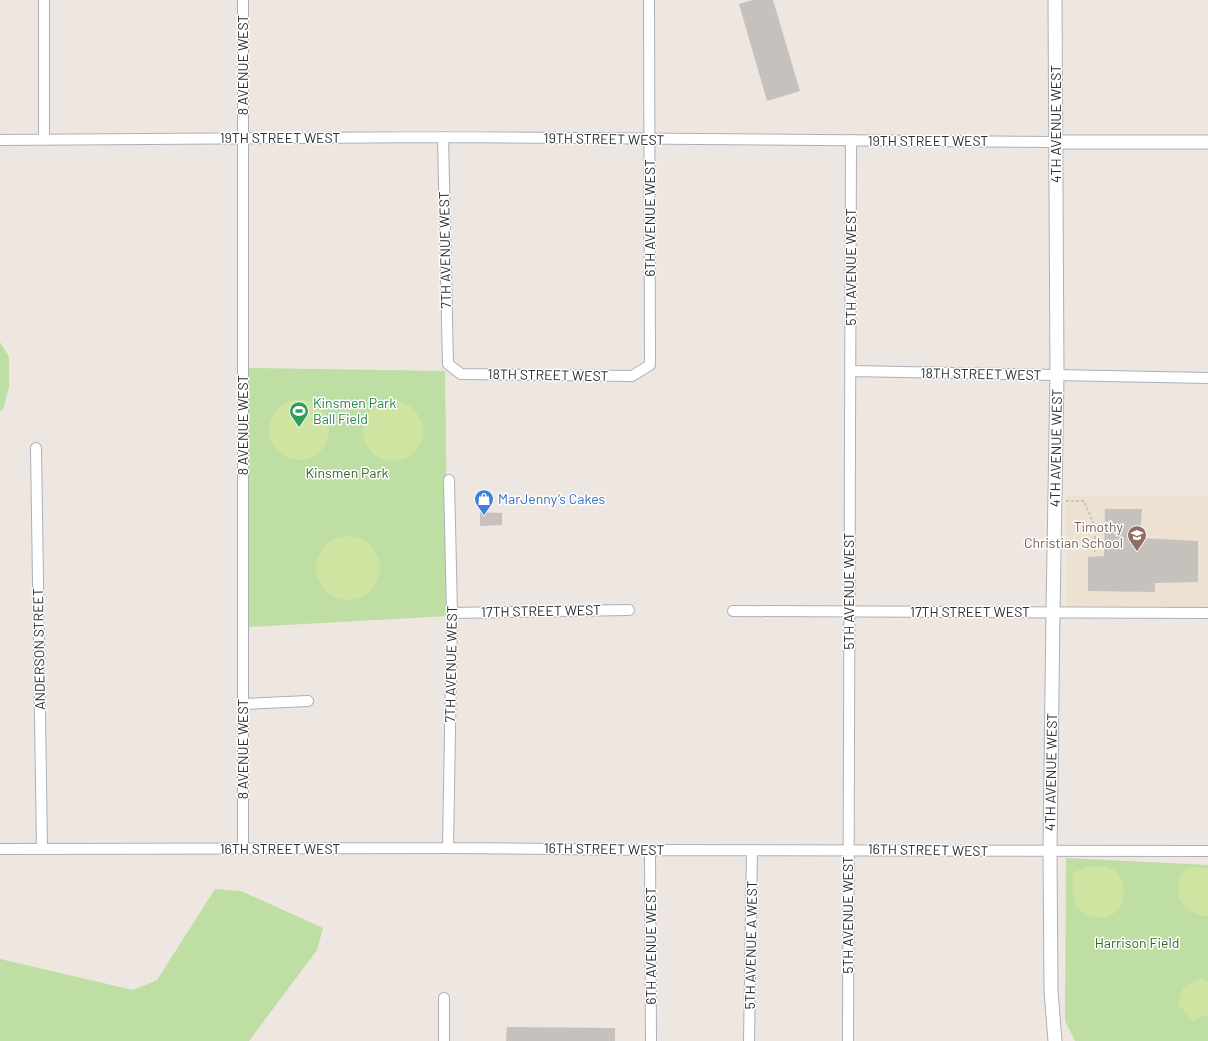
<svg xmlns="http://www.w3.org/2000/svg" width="1208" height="1041" font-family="Barlow,sans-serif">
  <rect width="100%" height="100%" fill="#ede6e1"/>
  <path fill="#ede1d2" d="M1065 496 1208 497V608L1066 606Z"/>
  <path fill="#bedea3" d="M0 342 9 357V387L3 410 0 411Z
    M246 368 445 371 448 616 248 627Z
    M1066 858 1208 865V1041H1075L1065 1021Z
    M215 889 241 891 323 928 317 950 249 1041H0V959L133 990 157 980Z"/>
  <path fill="#cfe4a0" d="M269 430a30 30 0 1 1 60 0a30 30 0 1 1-60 0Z
    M363 431a30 30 0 1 1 60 0a30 30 0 1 1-60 0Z
    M316 568a32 32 0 1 1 64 0a32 32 0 1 1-64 0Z
    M1104 866C1108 867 1113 869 1115 871 1125 881 1128 902 1117 911 1104 923 1078 918 1074 900 1071 891 1073 881 1074 872L1087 867Z
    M1189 867 1208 868V916C1187 916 1171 897 1180 877 1182 873 1186 870 1189 867Z
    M1202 978 1208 983V1014L1193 1021 1178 1004 1183 987Z"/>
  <path fill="#c6c1bc" d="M753 0H773L800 91 767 101 739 4Z
    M1105 509H1142L1140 538 1198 541V582L1155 583V592L1088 591V557L1104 556Z
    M480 512 502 513V525L480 526Z
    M507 1027 615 1028V1041H506Z"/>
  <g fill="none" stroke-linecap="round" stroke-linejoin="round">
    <g stroke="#adb0b8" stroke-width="12">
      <path id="minor" d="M44 0V140
        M243 0V849
        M443 137 448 364 461 374 632 376 650 365 649 0
        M0 140 443 137 1056 142
        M851 371 1208 378
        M36 448 42 849
        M733 611 1208 613
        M452 613 629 610
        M243 704 308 701
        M448 848 452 613 449 480
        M0 849 448 848 650 850 1208 851
        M650 850 651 1041
        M444 998V1041
        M749 1041 752 850
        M848 1041 851 140"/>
    </g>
    <g stroke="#adb0b8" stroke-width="15">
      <path id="tertiary" d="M1056 142H1208
        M1055 1041 1051 991 1050 851 1053 612 1057 375 1055 0"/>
    </g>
    <path stroke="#c4c4c4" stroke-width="2" stroke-dasharray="3 2" stroke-linecap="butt" d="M1066 501H1084L1095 527V552"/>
    <use href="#minor" stroke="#fff" stroke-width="10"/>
    <use href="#tertiary" stroke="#fff" stroke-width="13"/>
  </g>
  <defs>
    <g id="stadium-pin" transform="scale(1)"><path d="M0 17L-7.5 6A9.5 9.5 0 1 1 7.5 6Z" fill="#2e9e5b" stroke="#fff"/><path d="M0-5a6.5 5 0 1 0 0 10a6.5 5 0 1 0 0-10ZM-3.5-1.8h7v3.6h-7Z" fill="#fff"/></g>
    <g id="shop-pin" transform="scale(1)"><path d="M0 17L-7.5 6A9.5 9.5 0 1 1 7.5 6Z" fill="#3f7fe0" stroke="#fff"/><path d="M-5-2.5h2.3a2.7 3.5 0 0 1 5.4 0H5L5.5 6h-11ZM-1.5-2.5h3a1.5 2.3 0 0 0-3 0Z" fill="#fff"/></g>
    <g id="school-pin" transform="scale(1)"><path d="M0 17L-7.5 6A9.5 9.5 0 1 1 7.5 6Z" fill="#8d6e63" stroke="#fff"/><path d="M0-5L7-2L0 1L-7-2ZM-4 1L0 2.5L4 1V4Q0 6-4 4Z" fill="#fff"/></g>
  </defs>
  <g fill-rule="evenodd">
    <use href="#stadium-pin" x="299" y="411"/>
    <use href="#shop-pin" x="484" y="499"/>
    <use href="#school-pin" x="1137" y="535"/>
  </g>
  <g text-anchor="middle" stroke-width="3" stroke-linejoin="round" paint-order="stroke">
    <g font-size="14" fill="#2d2d2d" stroke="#fff">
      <text transform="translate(243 65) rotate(-90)" y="5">8 AVENUE WEST</text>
      <text transform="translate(1056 124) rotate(-90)" y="5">4TH AVENUE WEST</text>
      <text x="280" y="143">19TH STREET WEST</text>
      <text transform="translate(604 139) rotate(1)" y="5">19TH STREET WEST</text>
      <text x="928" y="146">19TH STREET WEST</text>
      <text transform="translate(650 218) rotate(-90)" y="5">6TH AVENUE WEST</text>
      <text transform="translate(445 250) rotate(-91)" y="5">7TH AVENUE WEST</text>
      <text transform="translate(851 267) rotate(-90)" y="5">5TH AVENUE WEST</text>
      <text transform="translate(981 374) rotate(1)" y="5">18TH STREET WEST</text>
      <text transform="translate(548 375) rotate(1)" y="5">18TH STREET WEST</text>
      <text transform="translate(243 425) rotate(-90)" y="5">8 AVENUE WEST</text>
      <text transform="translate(1056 448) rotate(-89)" y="5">4TH AVENUE WEST</text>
      <text transform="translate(849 591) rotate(-90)" y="5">5TH AVENUE WEST</text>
      <text transform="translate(541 611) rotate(-1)" y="5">17TH STREET WEST</text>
      <text x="970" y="617">17TH STREET WEST</text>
      <text transform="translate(39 649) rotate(-91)" y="5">ANDERSON STREET</text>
      <text transform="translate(451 664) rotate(-89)" y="5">7TH AVENUE WEST</text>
      <text transform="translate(243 749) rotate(-90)" y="5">8 AVENUE WEST</text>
      <text transform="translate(1051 772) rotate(-89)" y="5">4TH AVENUE WEST</text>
      <text x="280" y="854">16TH STREET WEST</text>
      <text transform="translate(604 849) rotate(1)" y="5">16TH STREET WEST</text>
      <text transform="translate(928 850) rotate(1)" y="5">16TH STREET WEST</text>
      <text transform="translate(848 915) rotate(-90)" y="5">5TH AVENUE WEST</text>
      <text transform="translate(751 945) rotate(-89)" y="5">5TH AVENUE A WEST</text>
      <text transform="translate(651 946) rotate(-90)" y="5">6TH AVENUE WEST</text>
    </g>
    <g font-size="14" fill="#27864d" stroke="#fff" text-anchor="start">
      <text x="313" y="408">Kinsmen Park<tspan x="313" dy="16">Ball Field</tspan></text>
    </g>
    <g font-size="14" fill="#376522" stroke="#fff">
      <text x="347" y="478">Kinsmen Park</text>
      <text x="1137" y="948">Harrison Field</text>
    </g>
    <g font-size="14" fill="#366cbe" stroke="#fff" text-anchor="start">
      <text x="498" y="504">MarJenny’s Cakes</text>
    </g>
    <g font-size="14" fill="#785e54" stroke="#fff" text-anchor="end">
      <text x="1123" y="532">Timothy<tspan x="1123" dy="16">Christian School</tspan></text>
    </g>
  </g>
</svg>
